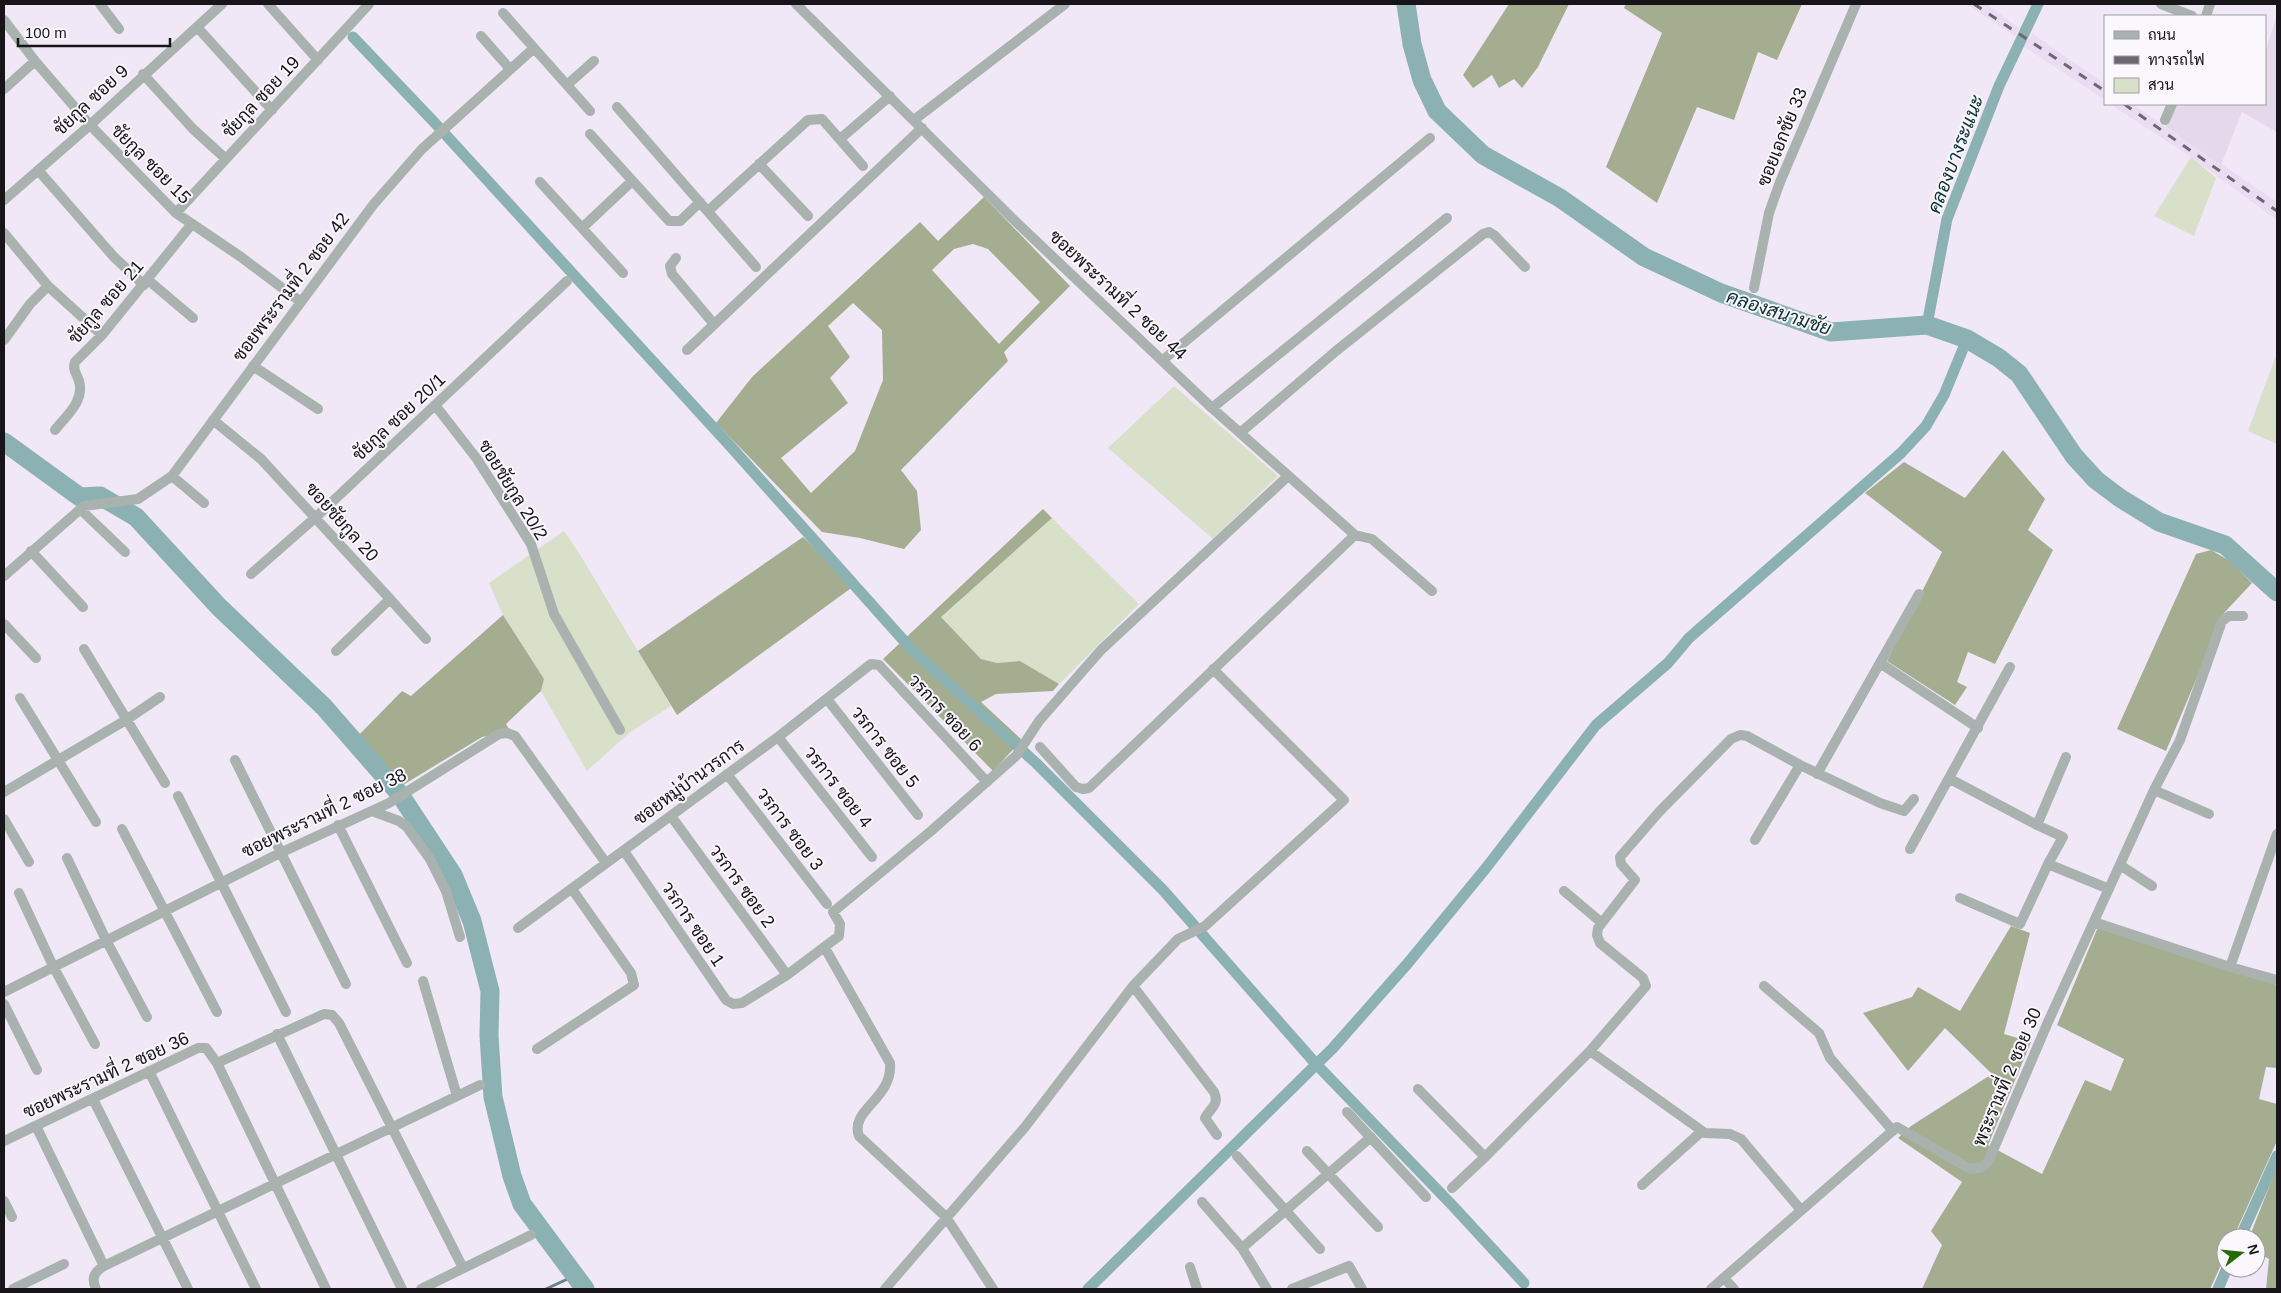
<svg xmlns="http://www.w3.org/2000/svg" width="2281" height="1293" font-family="Helvetica,Sarabun,sans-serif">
  <rect width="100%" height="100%" fill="#f0e7f7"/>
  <path fill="#e9dcf3" d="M1967 4H1986L2019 28 2015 36Z
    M2033 34 2105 84V100L2023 46Z
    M2110 104H2132L2277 202V220L2191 157Z"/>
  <path fill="#e5d8eb" d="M2277 16V132L2242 112 2221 165 2165 126 2174 104H2265V52Z"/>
  <path fill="#d9e0c9" d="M2191 157 2216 178 2194 236 2154 216Z
    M2277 353V444L2248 431Z
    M1174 386 1278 476 1213 539 1108 448Z
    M1052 518 1139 604 1059 684 1020 661 997 663 981 659 941 617Z
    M564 531 579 553 671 706 629 733 587 771 541 691 544 679 503 615 489 583Z"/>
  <path fill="#a5ad90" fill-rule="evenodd" d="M1509 4H1569L1538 67 1522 88 1514 79 1499 88 1492 75 1473 88 1463 75Z
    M1626 4H1802L1777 60 1758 52 1734 120 1697 107 1657 203 1606 167 1662 33 1624 8Z
    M984 197 1070 286 1004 352 1008 361 901 470 917 491 921 530 904 549 860 538 822 532 716 423 752 377 920 222 938 241ZM973 244 988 249 1040 302 999 344 932 270 954 249ZM853 303 882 330 883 380 855 451 811 493 781 458 848 403 830 378 850 357 828 326Z
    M2003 450 2045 499 2028 530 2053 550 1995 664 1968 652 1957 682 1967 687 1955 705 1887 661 1942 552 1865 493 1904 462 1965 498Z
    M1043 509 1052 518 941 617 981 659 997 663 1020 661 1059 684 1053 691 996 694 981 702 1022 740 993 771 883 659Z
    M803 537 854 586 677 715 638 651Z
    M2211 550 2230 561 2252 583 2224 613 2166 751 2117 729 2196 554Z
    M503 615 544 679 541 691 506 724 510 731 482 737 403 785 354 740 402 691 411 696Z
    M2011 926 2030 933 2004 1034 2031 1042 1988 1145 2042 1174 2085 1080 2111 1091 2124 1059 2057 1025 2098 927 2277 985V1068L2266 1067 2259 1099 2277 1104V1141L2233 1238H2226V1254L2210 1289H1922L1942 1245 1931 1231 1962 1182 1898 1138 1911 1126 1992 1074 1945 1028 1908 1071 1863 1013 1912 997 1918 987 1960 1011Z
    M2277 1167V1289H2266L2269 1259 2256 1252V1238H2249Z"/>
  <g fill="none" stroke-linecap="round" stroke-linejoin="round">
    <path stroke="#698285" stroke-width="3" d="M546 1289 574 1276"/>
    <path stroke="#8cb1b3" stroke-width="11" d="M353 37 434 122 732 448 914 652 1036 763 1163 890 1316 1064 1452 1205 1524 1283
      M1927 325 1947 219 1999 86 2038 4
      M2240 1238 2277 1156
      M1088 1289 1333 1048 1408 963 1486 868 1596 725 1668 663 1689 638 1901 453 1926 426 1944 395 1967 339
      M2218 1289 2227 1268"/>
    <path stroke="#8cb1b3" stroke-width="19" d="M1406 4 1412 44 1422 80 1437 111 1483 155 1560 198 1644 257 1721 293 1831 332 1927 325 1967 339 1999 358 2019 374 2074 456 2096 480 2120 498 2159 522 2225 545 2277 592
      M4 442 80 497 100 496 136 517 219 607 324 707 399 793 453 875 472 921 490 991 489 1036 493 1097 512 1176 522 1204 585 1289"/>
    <path stroke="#a9b2ae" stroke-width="10" d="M100 4 119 29
      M268 4 318 60
      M796 4 1015 221 1212 408 1355 535 1372 539 1432 591
      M2161 4 2192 16
      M503 13 534 48
      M2206 16 2210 4
      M4 20 35 61 90 125 176 213 241 257 301 302
      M197 27 272 110
      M481 36 510 69
      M143 74 193 129 226 159
      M568 84 594 61
      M4 89 35 61
      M617 107 756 267
      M914 120 1065 4
      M2165 120 2172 104
      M590 134 669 221H680L700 202
      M840 139 890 96
      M759 164 808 216
      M38 170 114 257 144 285
      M540 182 623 273
      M4 200 90 125 222 4
      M708 211 808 120 822 119 863 166
      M176 213 369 4
      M582 228 632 181
      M4 233 48 286 102 335
      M676 258 670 266 672 274 713 323
      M148 280 193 318
      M1754 288 1769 213 1780 182 1856 4
      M4 340 30 304 48 286
      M687 350 922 128
      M1163 360 1430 138
      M253 366 318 409
      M435 405 477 459 531 544 554 614 620 730
      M1212 408 1447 218
      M213 420 261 459 390 599 336 651
      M55 430C66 416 85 401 79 381 77 374 72 370 75 362L102 335 191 225
      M1240 433 1336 351 1483 234 1489 232 1494 235 1525 267
      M172 476 204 503
      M80 509 125 552
      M31 551 83 607
      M251 574 316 517 567 281
      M4 576 84 506 138 499 172 476 373 205 422 149 534 48 590 111
      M390 599 426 639
      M4 624 36 658
      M84 649 165 783
      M1880 663 1978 728
      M20 698 96 822
      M827 699 918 815
      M778 737 872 857
      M1040 747 1076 787 1083 789 1089 788 1355 535
      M235 760 346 984
      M727 774 827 904
      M1817 774 1919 594
      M1950 779 2037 825
      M2154 790 2209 814
      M4 792 126 720 160 697
      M178 796 286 1012
      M372 811 399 821 407 827 430 859 446 891 460 937
      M671 816 787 975
      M4 819 29 862
      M338 825 407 963
      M122 829 217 1012
      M1755 840 1800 765
      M1910 849 2010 667
      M624 851 726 1000 733 1004 742 1003 787 975 839 936 840 924 833 912 931 831 1016 756 1039 721 1101 650 1287 477
      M67 858 106 940 147 1017
      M2048 864 2063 837 2037 825 2066 757
      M2120 865 2152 886
      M1564 891 1602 923
      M19 893 53 966 95 1044
      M1960 898 2020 924 2048 864 2109 889
      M2094 922 2230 967 2277 980
      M518 928 778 737 871 664 879 665 987 782
      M825 948 890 1063C893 1099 849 1110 859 1136L946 1217 993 1289
      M2230 967 2277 834
      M423 981 457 1096
      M1133 986 1214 1092C1220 1105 1210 1108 1205 1118L1217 1135
      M1764 986 1819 1033 1830 1058 1893 1131
      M4 992 280 853 389 803 499 734 507 733 515 736 606 863
      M4 1004 37 1070
      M277 1034 402 1289
      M537 1049 634 985 631 973 572 889
      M217 1063 324 1014 332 1015 339 1023 463 1268
      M149 1071 256 1289
      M1418 1089 1485 1157 1590 1051
      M93 1099 188 1289
      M1347 1112 1426 1197
      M36 1126 104 1266
      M4 1141 198 1048H206L217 1063 326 1289
      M1307 1151 1378 1227
      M1237 1156 1320 1249
      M1642 1185 1702 1131
      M1452 1188 1485 1157
      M4 1201 12 1217
      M1202 1202 1242 1248 1267 1289
      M1801 1210 1741 1139 1730 1134 1705 1133 1590 1051 1646 986 1643 978 1600 943 1597 935 1598 928 1635 880 1621 864 1620 857 1659 812 1731 739 1740 735 1747 736 1800 765 1880 803 1904 811 1914 799
      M1242 1248 1371 1137
      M1190 1267 1197 1289
      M1724 1278 1734 1289
      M13 1289 64 1264
      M96 1289C91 1278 94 1272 104 1266L480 1085
      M421 1289 531 1235
      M885 1289 1025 1127 1133 986 1178 939 1205 926 1344 800 1213 669
      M1292 1289 1349 1266 1362 1289
      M1711 1289 1897 1127 1970 1169 1983 1167 1989 1160 2048 1022 2154 790 2180 740 2222 621 2229 616H2243"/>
    <path stroke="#6c6770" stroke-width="3" stroke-dasharray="9 9" stroke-linecap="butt" d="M1974 4 2105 91
      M2124 104 2277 211"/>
  </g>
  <g text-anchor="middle" stroke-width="4" stroke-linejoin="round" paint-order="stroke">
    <g font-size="18" fill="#18151a" stroke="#faf7fd">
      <text transform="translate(261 97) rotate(-47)" y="6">ชัยกูล ซอย 19</text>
      <text transform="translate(91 100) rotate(-43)" y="6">ชัยกูล ซอย 9</text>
      <text transform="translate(1782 137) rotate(-68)" y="6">ซอยเอกชัย 33</text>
      <text transform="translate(151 164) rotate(45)" y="6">ชัยกูล ซอย 15</text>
      <text transform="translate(291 287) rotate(-53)" y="6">ซอยพระรามที่ 2 ซอย 42</text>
      <text transform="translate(1118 295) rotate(43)" y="6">ซอยพระรามที่ 2 ซอย 44</text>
      <text transform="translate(106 302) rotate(-49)" y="6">ชัยกูล ซอย 21</text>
      <text transform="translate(399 417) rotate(-43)" y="6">ชัยกูล ซอย 20/1</text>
      <text transform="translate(513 490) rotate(58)" y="6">ซอยชัยกูล 20/2</text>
      <text transform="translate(342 522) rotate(48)" y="6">ซอยชัยกูล 20</text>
      <text transform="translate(945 713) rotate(47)" y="6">วรการ ซอย 6</text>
      <text transform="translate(885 747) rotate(52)" y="6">วรการ ซอย 5</text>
      <text transform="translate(689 782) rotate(-36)" y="6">ซอยหมู่บ้านวรการ</text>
      <text transform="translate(838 787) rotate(52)" y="6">วรการ ซอย 4</text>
      <text transform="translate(324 813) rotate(-26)" y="6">ซอยพระรามที่ 2 ซอย 38</text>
      <text transform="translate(790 829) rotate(53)" y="6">วรการ ซอย 3</text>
      <text transform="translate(742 886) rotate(54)" y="6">วรการ ซอย 2</text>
      <text transform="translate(693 924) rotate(56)" y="6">วรการ ซอย 1</text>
      <text transform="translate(106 1075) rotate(-25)" y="6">ซอยพระรามที่ 2 ซอย 36</text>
      <text transform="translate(2007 1077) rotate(-67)" y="6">พระรามที่ 2 ซอย 30</text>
    </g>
    <g font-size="19" font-style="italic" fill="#0c3334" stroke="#faf7fd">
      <text transform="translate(1955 154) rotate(-69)" y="7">คลองบางระแนะ</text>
      <text transform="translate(1779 312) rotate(18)" y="7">คลองสนามชัย</text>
    </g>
  </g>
  <rect width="2281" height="1293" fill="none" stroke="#18151a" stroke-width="10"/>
  <rect x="2104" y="15" width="162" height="90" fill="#faf7fd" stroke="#a09da2"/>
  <rect x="2114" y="31" width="25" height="8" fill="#a9b2ae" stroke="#a09da2"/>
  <text x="2148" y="40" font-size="15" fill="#18151a">ถนน</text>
  <rect x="2114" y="56" width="25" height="8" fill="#6c6770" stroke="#a09da2"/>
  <text x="2148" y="65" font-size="15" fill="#18151a">ทางรถไฟ</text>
  <rect x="2114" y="78" width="25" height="15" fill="#d9e0c9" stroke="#a09da2"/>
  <text x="2148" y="90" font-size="15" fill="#18151a">สวน</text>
  <g transform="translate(2241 1253) rotate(74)"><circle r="24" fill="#faf7fd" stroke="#a09da2"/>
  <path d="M0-4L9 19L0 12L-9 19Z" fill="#266b02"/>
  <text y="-8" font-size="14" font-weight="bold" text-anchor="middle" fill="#18151a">N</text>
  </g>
  <path d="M18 38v8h152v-8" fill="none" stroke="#18151a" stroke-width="2.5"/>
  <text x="25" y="38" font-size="15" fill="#18151a" stroke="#faf7fd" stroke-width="4" paint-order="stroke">100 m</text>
</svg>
